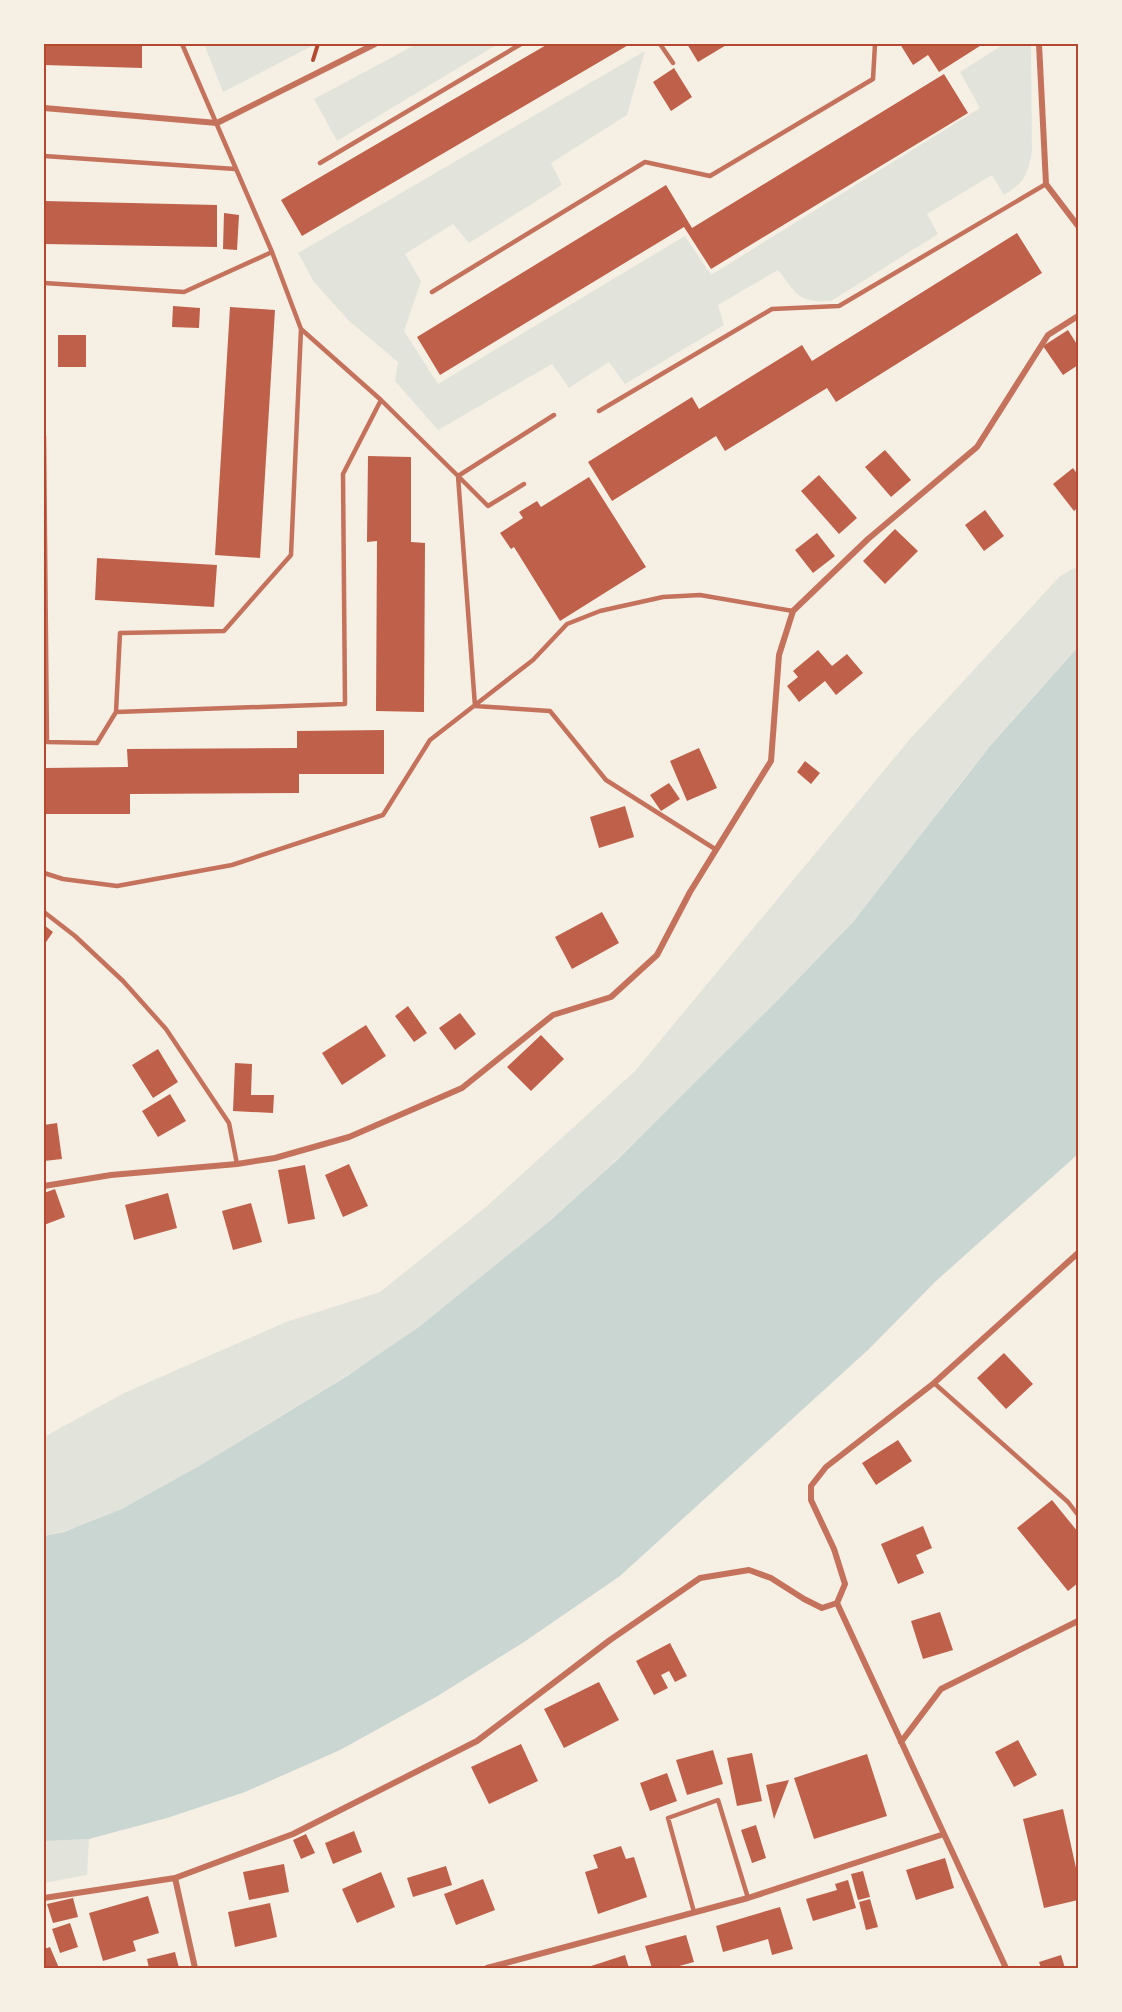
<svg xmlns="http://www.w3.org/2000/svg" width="1122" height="2012" font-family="'Golos Text',sans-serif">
  <rect width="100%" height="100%" fill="#f6efe4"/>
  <path fill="#e2e4dc" d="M204 44H316L223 92Z
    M417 44H498L337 141 314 99Z
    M1004 44H1031L1032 152C1027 176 1025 182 1004 195L992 175 927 214 938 234 831 301C796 303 797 293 778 270L718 305 724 325 625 384 609 362 569 388 552 364 438 430 395 381 398 362 348 320 314 282 298 253 645 51 627 115 551 163 562 185 469 243 453 224 405 254 421 281 404 331 438 384 685 236 711 275 980 108 960 72Z
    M1078 566V647C1049 680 1019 712 991 745 943 802 903 865 854 921 811 971 761 1018 713 1065 620 1157 526 1251 418 1328 369 1363 317 1394 266 1425 198 1467 123 1520 44 1536V1437L124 1393 286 1322 380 1292 486 1207 635 1071 910 739 1060 576Z
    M89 1839 87 1875 44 1883V1841Z"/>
  <path fill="#c9d6d2" d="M1078 647V1154L936 1281 869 1349 620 1576 524 1642 436 1697 340 1750 245 1792 167 1818 89 1839 44 1841V1536L64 1532 122 1509 201 1465 347 1376 419 1327 550 1221 617 1160 781 997 854 921 990 746Z"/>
  <path fill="#bf614a" d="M44 44H142V68L44 65Z
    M548 44H630L302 236 281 200Z
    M687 44H728L698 62Z
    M900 44H983L939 72 928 55 913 65Z
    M674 68 692 97 671 111 653 82Z
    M944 74 968 113 711 269 684 227 440 375 417 337 666 185 692 228Z
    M44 201 217 205V247L44 244Z
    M224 213 239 215 237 250 223 249Z
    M1017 233 1042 273 836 402 827 388 725 451 716 436 612 501 588 462 692 397 699 409 802 345 812 361Z
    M173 306 200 308 199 328 172 327Z
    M230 307 275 310 260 558 215 555Z
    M1068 330 1078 346V365L1063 375 1043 346Z
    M58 335H86V367H58Z
    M885 450 911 480 891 497 865 467Z
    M368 456 411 457V542L425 543 424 712 376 711 377 541 367 542Z
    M1073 468 1078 475V507L1074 511 1053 484Z
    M819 475 857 518 839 534 801 491Z
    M589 477 646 567 560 621 514 547 511 549 500 533 523 518 519 512 537 501 541 507Z
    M985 510 1004 536 984 551 965 525Z
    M895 529 918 551 885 584 863 561Z
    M817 533 835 556 813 573 795 550Z
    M97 558 217 565 214 607 95 600Z
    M818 650 832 666 847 654 863 673 836 695 825 681 799 702 787 686 798 677 793 671Z
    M384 730V774H299V793L130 794V814H44V768L128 767 127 749 297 748V731Z
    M699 748 717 788 687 801 670 761Z
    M805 761 820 773 811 784 797 772Z
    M669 783 680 799 661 811 650 795Z
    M625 806 634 837 599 848 590 817Z
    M602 912 619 943 572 969 555 937Z
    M44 925 53 932 44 945Z
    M408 1006 427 1033 414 1042 395 1016Z
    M460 1013 476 1034 455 1050 439 1028Z
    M366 1025 386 1056 342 1085 322 1053Z
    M541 1035 564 1059 531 1091 507 1067Z
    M158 1049 178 1082 153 1098 132 1065Z
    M235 1063 252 1064 251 1095H274L273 1113 233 1111Z
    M170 1094 186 1121 158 1137 142 1111Z
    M57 1123 62 1159 44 1161V1125Z
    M349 1164 368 1206 343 1217 325 1175Z
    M305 1165 315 1219 288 1224 278 1170Z
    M55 1189 65 1217 44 1225V1193Z
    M168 1193 177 1228 134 1240 125 1205Z
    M251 1203 262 1242 233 1250 222 1211Z
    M1004 1353 1033 1384 1006 1409 977 1378Z
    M898 1440 912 1461 876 1485 862 1463Z
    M1052 1500 1078 1532V1583L1068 1591 1017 1528Z
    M923 1526 932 1548 916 1555 924 1573 898 1584 881 1544Z
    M940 1612 953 1650 923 1659 911 1621Z
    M670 1643 687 1676 675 1682 669 1671 661 1675 668 1688 654 1695 636 1661Z
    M599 1682 619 1720 564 1748 544 1709Z
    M1018 1740 1037 1775 1014 1787 995 1752Z
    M521 1744 538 1781 489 1804 471 1767Z
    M713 1750 723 1784 687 1795 676 1760Z
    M752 1753 762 1801 737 1806 727 1758Z
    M867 1754 887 1816 814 1839 794 1778Z
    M667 1773 677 1801 650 1811 640 1783Z
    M789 1780 774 1819 766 1785Z
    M1063 1809 1078 1877V1900L1044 1908 1023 1819Z
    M756 1825 766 1858 752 1863 741 1830Z
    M354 1831 362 1852 333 1864 325 1843Z
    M306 1834 315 1853 301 1859 293 1840Z
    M621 1846 626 1859 634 1857 647 1897 598 1914 585 1872 598 1868 593 1855Z
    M945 1858 954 1888 916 1900 906 1870Z
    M284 1864 289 1892 249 1900 243 1872Z
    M446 1866 452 1885 413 1897 407 1878Z
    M863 1871 870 1897 858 1900 851 1874Z
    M381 1872 395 1907 357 1923 342 1889Z
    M483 1879 495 1910 456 1925 444 1894Z
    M848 1880 856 1908 813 1921 806 1899 837 1890 835 1884Z
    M148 1896 159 1933 133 1941 136 1951 103 1961 89 1913Z
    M73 1898 78 1917 53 1923 47 1904Z
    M870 1899 878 1927 866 1930 859 1902Z
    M270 1903 277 1937 235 1947 228 1912Z
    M780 1907 793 1949 772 1955 768 1939 723 1952 716 1926Z
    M70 1923 78 1947 60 1953 52 1929Z
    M686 1935 694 1962 672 1968H652L645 1946Z
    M50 1947 59 1968H44V1949Z
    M175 1952 179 1968H149L147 1959Z
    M625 1955 629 1968H585Z
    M1061 1955 1065 1968H1041L1039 1962Z"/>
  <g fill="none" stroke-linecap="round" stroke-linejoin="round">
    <path stroke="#b5482f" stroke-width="4" d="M313 60 318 44"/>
    <path stroke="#c5725c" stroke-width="4.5" d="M660 44 673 63
      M44 156 235 169
      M320 163 521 44
      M272 252 301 329 291 555 224 631 120 633 116 712 345 704 343 474 381 400 301 329
      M44 283 184 292 272 252 182 44
      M432 292 645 162 710 176 873 79 875 44
      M381 400 458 476 475 706 550 711 606 780 715 849
      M599 411 772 309 839 306 1046 184
      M44 436 47 742 97 743 116 712
      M524 484 488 506 458 476 554 415
      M44 873 63 879 117 886 232 865 383 815 430 740 533 660 567 624 600 611 663 597 700 595 793 611
      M44 912 75 936 123 981 166 1029 229 1123 237 1164
      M934 1383 1068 1502 1078 1515
      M694 1912 668 1818 718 1800 748 1898"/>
    <path stroke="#c5725c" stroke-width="6" d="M1039 44 1046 184 1078 226
      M44 108 217 123 375 44
      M44 1186 111 1175 237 1164 275 1158 349 1137 462 1088 553 1015 611 997 657 955 690 892 771 761 779 655 793 611 868 539 977 447 1048 335 1078 316
      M837 1603 1006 1968
      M901 1742 941 1689 1078 1621
      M175 1878 195 1968
      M44 1898 175 1878 293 1834 477 1741 610 1640 700 1578 749 1570 771 1578 804 1599 822 1608 837 1603 845 1584 834 1549 811 1500V1486L826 1467 934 1383 1078 1253
      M487 1968 748 1898 944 1834"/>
  </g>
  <rect width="1122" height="2012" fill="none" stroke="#f6efe4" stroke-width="90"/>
  <rect x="45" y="45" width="1032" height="1922" fill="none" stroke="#b5482f" stroke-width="2"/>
</svg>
